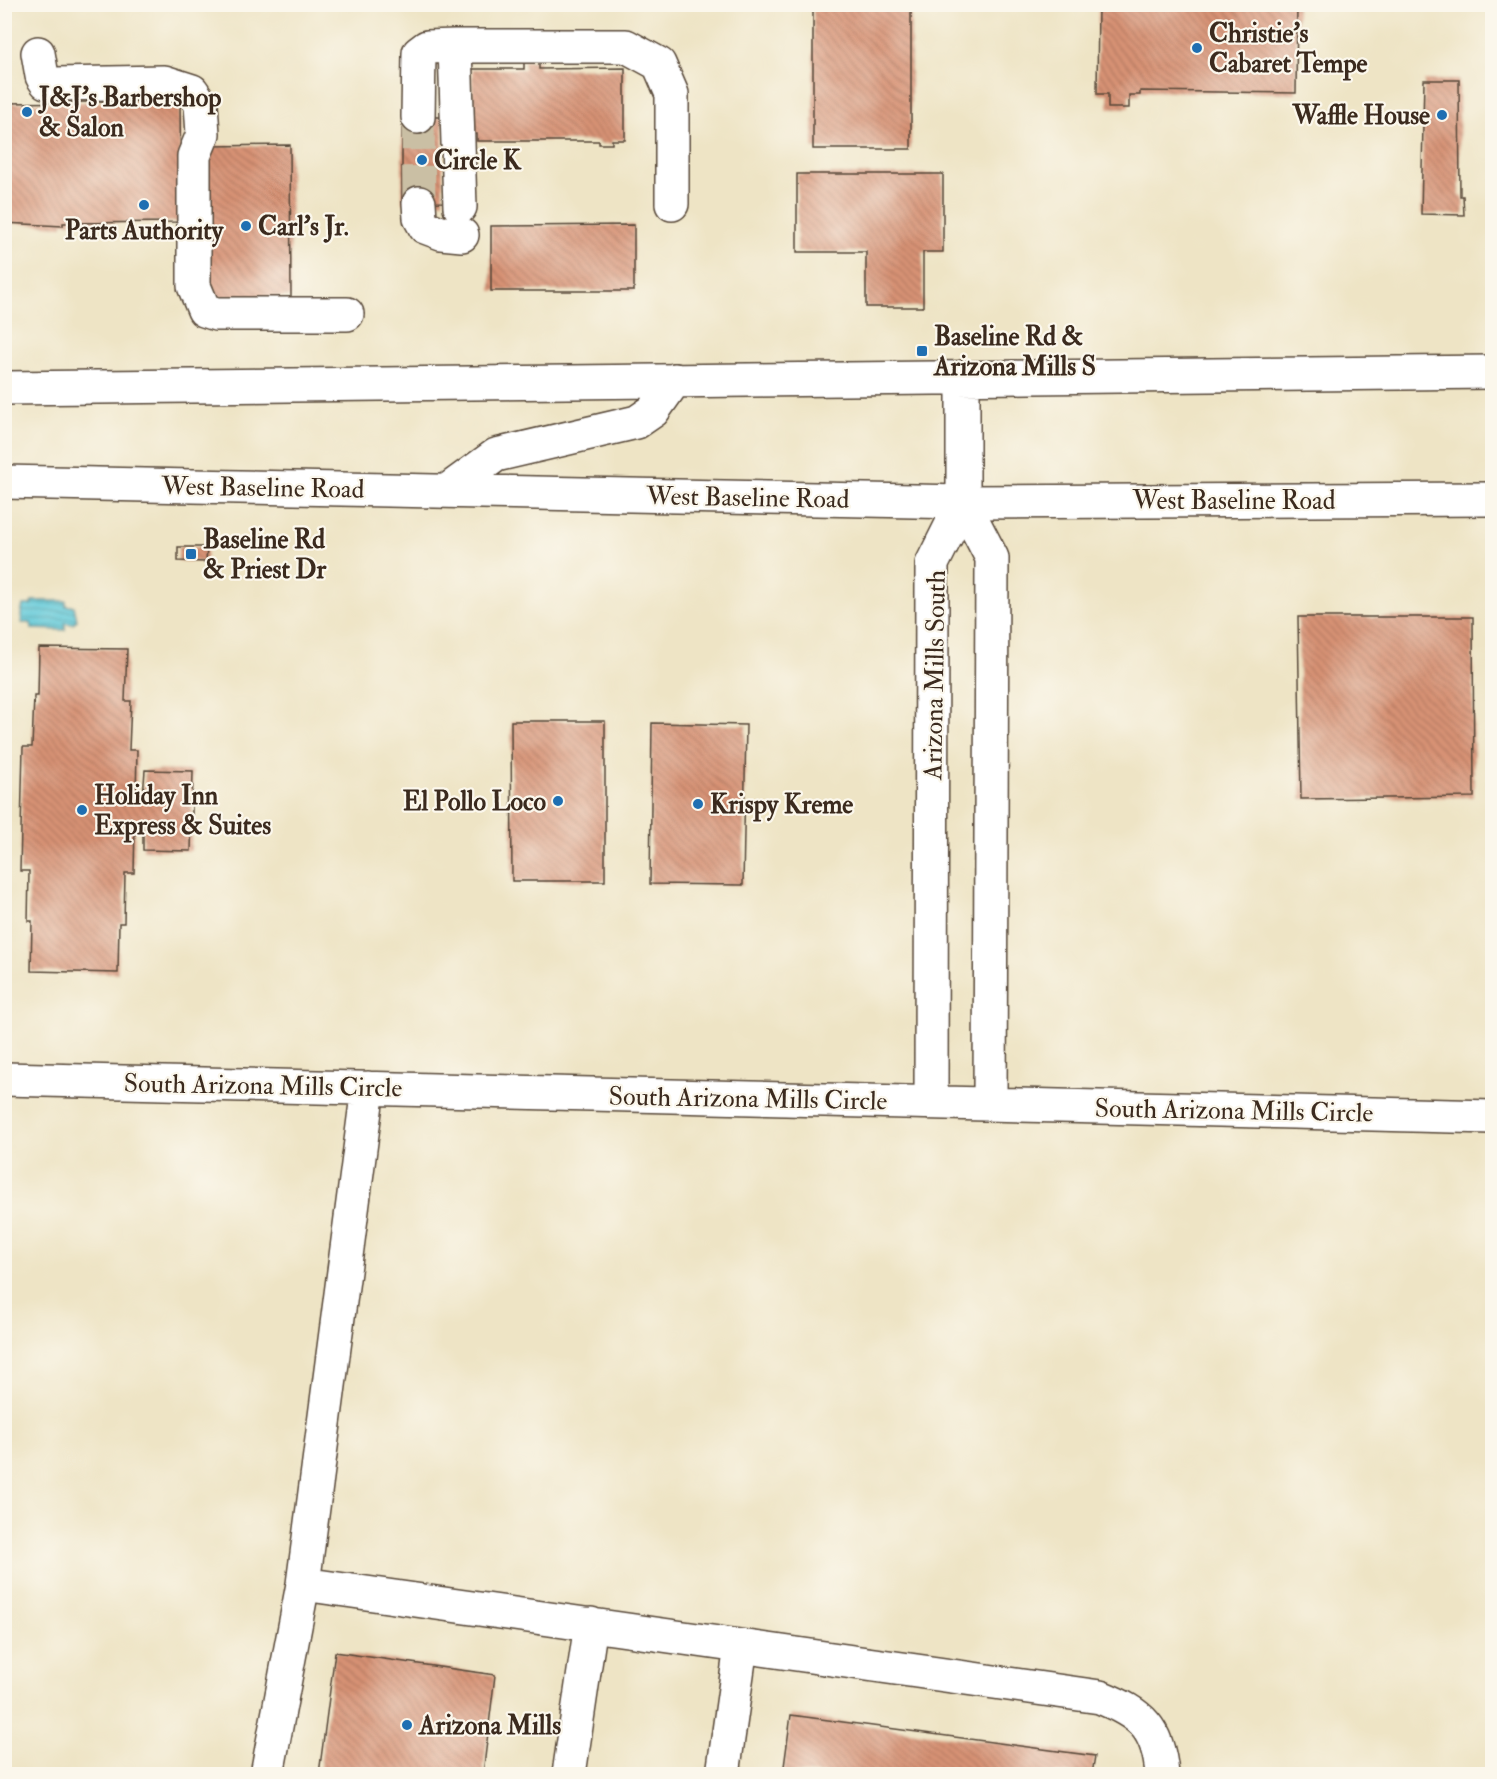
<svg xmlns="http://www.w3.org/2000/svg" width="1497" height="1779" font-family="'IM FELL Double Pica',serif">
  <defs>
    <pattern id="water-rules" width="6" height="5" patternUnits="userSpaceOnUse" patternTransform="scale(1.5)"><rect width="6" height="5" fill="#5fc9d9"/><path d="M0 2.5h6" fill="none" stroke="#50a3af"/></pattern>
    <pattern id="building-back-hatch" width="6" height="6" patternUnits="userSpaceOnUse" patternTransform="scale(1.5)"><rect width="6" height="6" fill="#d79274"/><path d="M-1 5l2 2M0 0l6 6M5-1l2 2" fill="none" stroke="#b0775f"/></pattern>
  </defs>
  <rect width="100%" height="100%" fill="#fbf7ec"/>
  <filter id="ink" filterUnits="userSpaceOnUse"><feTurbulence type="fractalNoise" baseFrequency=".0167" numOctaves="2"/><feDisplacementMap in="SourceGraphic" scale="12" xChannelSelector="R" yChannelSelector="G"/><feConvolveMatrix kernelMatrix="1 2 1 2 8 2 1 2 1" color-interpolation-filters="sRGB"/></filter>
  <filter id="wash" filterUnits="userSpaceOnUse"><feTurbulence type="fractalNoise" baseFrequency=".008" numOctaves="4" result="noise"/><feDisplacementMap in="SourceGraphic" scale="24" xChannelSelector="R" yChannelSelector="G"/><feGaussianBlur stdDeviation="1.35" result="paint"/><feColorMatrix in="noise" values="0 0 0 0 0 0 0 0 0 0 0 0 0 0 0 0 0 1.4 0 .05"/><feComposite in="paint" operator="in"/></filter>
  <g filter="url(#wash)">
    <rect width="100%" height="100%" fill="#eee4c5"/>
    <path fill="url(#water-rules)" stroke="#4d7a7c" stroke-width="1.5" d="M32 601H66V606H74L77 620 73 624 65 623V630L31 629V623H22L21 615 23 605H31Z"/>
    <g id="blocks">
      <path fill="url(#building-back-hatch)" d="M813 4H911V149H813Z
        M1098 4H1297L1296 93 1140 91V95H1129V108H1108V94H1097Z
        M524 61H539V69L625 68V140H612V144H599V141H477V134H473L472 69H524Z
        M1424 80H1459L1460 196H1463L1464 215 1421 214Z
        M180 101 181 222 63 223V226L4 223V103Z
        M402 117H443V202L402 203Z
        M290 145 291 297H203L202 156 211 146Z
        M797 174H943V252H923V307H866V252H797Z
        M634 225V291H491V226Z
        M178 547H207L206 562 178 561Z
        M1298 617H1473L1474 797 1301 799Z
        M39 648 127 649 125 701H131L129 750H137L136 796 143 797 145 770 193 771 191 851 143 850V824H135L134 873H125L124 923H119L118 973 31 971 32 921H28L29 871H20L23 747H32L34 696H38Z
        M511 721H605V881H512Z
        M652 723 746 725 743 885 650 884Z
        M335 1652 495 1675 483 1774H319Z
        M791 1715 1095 1756 1092 1774H783Z"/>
    </g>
  </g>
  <g filter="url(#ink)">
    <use href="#blocks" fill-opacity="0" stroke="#564637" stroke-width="1.5"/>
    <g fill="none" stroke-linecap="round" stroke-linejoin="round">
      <path stroke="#cabfa4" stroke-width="33" stroke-dasharray="33 16" stroke-linecap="butt" d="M418 117 419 203"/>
      <g stroke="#564637" stroke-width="36">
        <path id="minor" d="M38 53 42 76 46 82 56 84 164 82 192 91 201 104 203 134 194 156V286L204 310 216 314H347
          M418 117 419 53 427 47 455 46
          M419 203 420 218 425 227 441 233 462 235
          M460 207 455 46H626L659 64 672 94V204
          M963 502 992 558 990 1104
          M4 1079 1492 1117
          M931 1102 932 564 963 502
          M303 1584 1100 1697C1142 1714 1158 1728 1162 1774
          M267 1774 303 1584 368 1088
          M569 1774 591 1624
          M723 1774 741 1646"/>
      </g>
      <g stroke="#564637" stroke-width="36">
        <path id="major" d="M4 388 1492 372
          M4 482 963 502 1492 499
          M448 490 496 455 637 422 653 411 675 380
          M963 502V377"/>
      </g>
      <use href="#minor" stroke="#fff" stroke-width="33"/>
      <use href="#major" stroke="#fff" stroke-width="33"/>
    </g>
  </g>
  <g fill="#1f6fb2" stroke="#fbf7ec" stroke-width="2">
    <circle cx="1197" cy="48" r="6"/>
    <circle cx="27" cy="112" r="6"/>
    <circle cx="1442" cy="115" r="6"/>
    <circle cx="422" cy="160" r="6"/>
    <circle cx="144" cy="205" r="6"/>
    <circle cx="246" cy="226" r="6"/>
    <rect x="916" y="345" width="12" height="12" rx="3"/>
    <rect x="185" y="548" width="12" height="12" rx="3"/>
    <circle cx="558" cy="801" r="6"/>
    <circle cx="698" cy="804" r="6"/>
    <circle cx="82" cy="810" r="6"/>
    <circle cx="407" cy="1725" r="6"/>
  </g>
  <g text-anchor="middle" stroke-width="4.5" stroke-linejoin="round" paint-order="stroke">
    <g font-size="26" font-weight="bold" fill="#3b2a1e" stroke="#fbf7ec" text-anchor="start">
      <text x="1209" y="42">Christie's<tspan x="1209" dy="30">Cabaret Tempe</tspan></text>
      <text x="39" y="106">J&amp;J's Barbershop<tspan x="39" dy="30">&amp; Salon</tspan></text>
      <text x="1430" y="124" text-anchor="end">Waffle House</text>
      <text x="434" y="169">Circle K</text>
      <text x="258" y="235">Carl's Jr.</text>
      <text x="144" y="239" text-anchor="middle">Parts Authority</text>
      <text x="934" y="345">Baseline Rd &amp;<tspan x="934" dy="30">Arizona Mills S</tspan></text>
      <text x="203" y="548">Baseline Rd<tspan x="203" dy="30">&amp; Priest Dr</tspan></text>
      <text x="94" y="804">Holiday Inn<tspan x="94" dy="30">Express &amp; Suites</tspan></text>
      <text x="546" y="810" text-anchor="end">El Pollo Loco</text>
      <text x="710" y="813">Krispy Kreme</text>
      <text x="419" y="1734">Arizona Mills</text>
    </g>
    <g font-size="26" fill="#3b2a1e" stroke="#fbf7ec">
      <text transform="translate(263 487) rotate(1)" y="9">West Baseline Road</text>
      <text transform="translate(748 497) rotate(1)" y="9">West Baseline Road</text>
      <text x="1234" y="509">West Baseline Road</text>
      <text transform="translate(934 675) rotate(-89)" y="9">Arizona Mills South</text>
      <text transform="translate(263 1085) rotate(1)" y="9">South Arizona Mills Circle</text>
      <text transform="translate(748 1098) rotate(1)" y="9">South Arizona Mills Circle</text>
      <text transform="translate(1234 1110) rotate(1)" y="9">South Arizona Mills Circle</text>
    </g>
  </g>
  <rect width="1497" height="1779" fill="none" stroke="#fbf7ec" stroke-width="24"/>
</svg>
